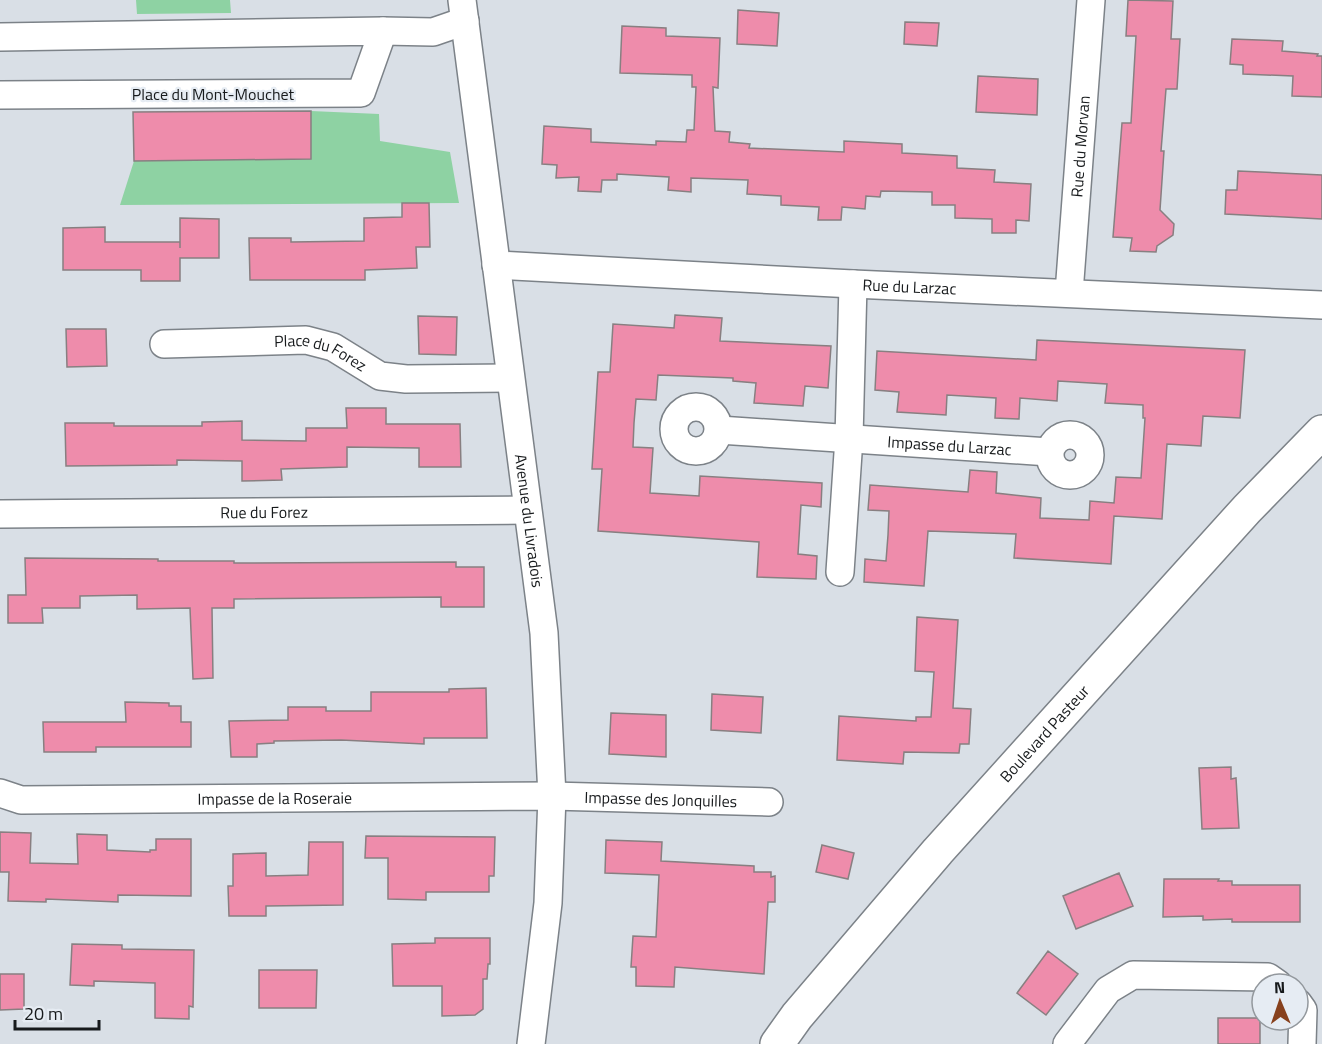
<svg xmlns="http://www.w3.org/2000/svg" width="1322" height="1044" font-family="'Titillium Web',sans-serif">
  <rect width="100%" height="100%" fill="#d9dfe6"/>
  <path fill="#8ed2a3" d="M136 0H230L231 13 137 14Z
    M311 111 379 114 380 141 450 152 459 203 120 205 134 161 311 159Z"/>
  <path fill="#ee8cab" stroke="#887f81" stroke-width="1.5" d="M1128 0 1173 1 1171 39H1180L1177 89H1166L1161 151H1164L1160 210 1174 224 1173 235 1157 246 1156 252 1130 251 1132 238 1113 237 1122 123H1131L1136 36H1126Z
    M738 10 779 13 777 46 737 44Z
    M905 22 939 23 937 46 904 44Z
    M622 26 666 28V36L720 38 718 88 713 87 715 131 730 132 729 142 750 144 749 148 844 152V141L902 144V153L957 156V168L995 170 994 182 1031 184 1029 221 1016 220V233H992V219L955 218V205H932V192L881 191 880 197 866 196 865 209 842 207 841 220H818L819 207 781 205V196L747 194 748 180 691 178V192L668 190 669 177 617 174V180H602L601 192 578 191 579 177 556 178 557 165 542 164 544 126 591 129V142L656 145V141L686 142 687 130H694L696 87H692V75L620 73Z
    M1232 39 1283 41 1282 51 1318 54 1317 56H1322V97L1292 96 1293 76 1243 74V65L1230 64Z
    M978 76 1038 79 1037 115 976 112Z
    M311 111V159L134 161 133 112Z
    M1238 171 1322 175V219L1225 214 1226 190H1237Z
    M402 203H429L430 247H416L417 268 365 270V280H250L249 238H291V242L364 241V218L402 217Z
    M180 218 219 219V258H180V281H141V270H63V228L105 227V242H180V248Z
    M675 315 722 318 720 341 831 346 828 388 805 386 803 406 754 403 756 383 733 381V378L658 375 656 400 636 399 634 423 633 447 653 448 650 493 699 496 700 476 822 483 821 507 801 505 798 554 817 556 816 579 757 577 759 542 598 531 602 469H592L598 372H610L613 324 674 328Z
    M418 316 457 317 456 355 419 354Z
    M66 329H106L107 366 67 367Z
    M1037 340 1245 350 1240 418 1203 416 1201 446 1167 444 1162 519 1114 516 1111 564 1014 558 1016 534 928 531 924 586 864 582 865 559 886 561 888 535 889 511 868 510 870 485 968 492 970 470 997 472 996 493 1041 498 1040 518 1089 520 1090 501 1114 503 1116 477 1141 478 1145 418H1143V405L1105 403 1107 384 1058 381 1057 401 1020 398 1019 419 995 418 996 398 947 395 946 415 897 412 899 392 875 390 877 351 1036 360Z
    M346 408H386V424H460L461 467H419V448L347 447V467L281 469 282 480 242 481V461L177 460V465L66 466 65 423H114V426H202V422L242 421V440L306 441V428H347Z
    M25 558 158 559V561H234V563L456 562V567H484V607H441V597L234 599V608H212L213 678 193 679 190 608 137 609V595L80 596V608H42L43 623H8V595H26Z
    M917 617 958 620 953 708 971 709 969 744H960L959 753 904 752 903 764 837 760 839 716 916 721V717H931L934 672 915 671Z
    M486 688 487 738H424V744L341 740 274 741V743L257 744V757H231L229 721 288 720V707H326V711H371V692H449V689Z
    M712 694 763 697 761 733 711 730Z
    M125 702 169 703V706H181V722H191V747H96V752H44L43 722H126Z
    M611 713 666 715V757L609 754Z
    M1231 767V779L1236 778 1239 828 1202 829 1199 768Z
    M0 832 31 833 30 863 78 864 77 834 107 835V850L150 852V850H156V839H191V896L118 895V902L46 899V902L8 901 9 872H0Z
    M366 836 495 837 494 876H489V892H426V900L388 899V858H365Z
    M606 840 662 842 661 861 754 866V872H771V877L775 876V902H768L764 974 675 967 674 987 636 986V967H631L633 936 656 937 659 875 605 873Z
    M309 842H343V905L266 906V916H229L228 886H233V854L266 853V876L308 875Z
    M822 845 854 853 848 879 816 872Z
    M1119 873 1133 906 1076 929 1063 896Z
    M1164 879H1219L1218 881H1232V885H1300V922H1232V919L1203 920V916L1163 917Z
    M435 938H490V964H488L487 979H483V1009L475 1015 442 1016V986H393L392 944 435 943Z
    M72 944 122 945V949L194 950 193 1007 189 1006V1019L155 1018V983L94 981V986L70 985Z
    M1048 951 1078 974 1046 1015 1017 993Z
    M259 970H317L316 1008H259Z
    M0 974H24V1009L0 1010Z
    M1218 1018H1260V1044H1218Z"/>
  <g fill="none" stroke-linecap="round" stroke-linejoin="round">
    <g stroke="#7c8288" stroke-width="30">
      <g id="minor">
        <path id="s1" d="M462 0 544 633 552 796 548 903 531 1044"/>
        <path d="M383 31 433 32 465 21"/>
        <path d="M0 37 383 31 361 93 0 95"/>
        <path id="s2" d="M496 265 853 284 1322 305"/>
        <path id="s3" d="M1069 293 1091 0"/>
        <path id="s4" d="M164 344 306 340 333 347 380 376 406 379 510 378"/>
        <circle cx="696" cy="429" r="22"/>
        <path id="s5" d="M719 430 1049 452"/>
        <circle cx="1070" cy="455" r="20"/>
        <path id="s6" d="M0 514 527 510"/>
        <path d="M840 572 849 438 853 284"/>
        <path id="s7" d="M0 793 21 800 552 796 769 802"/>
        <path d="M1298 1003 1303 1010 1302 1044"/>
        <path d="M1067 1044 1108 990 1133 975 1268 977 1278 984"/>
      </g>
    </g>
    <g stroke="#7c8288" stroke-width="36">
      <g id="secondary">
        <path id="s8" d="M777 1044 797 1016 938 851 1247 509 1322 432"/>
      </g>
    </g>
    <use href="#minor" stroke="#fff" stroke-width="27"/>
    <use href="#secondary" stroke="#fff" stroke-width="33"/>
  </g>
  <g text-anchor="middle" stroke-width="4.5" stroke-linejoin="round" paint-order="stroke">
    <g font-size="16" fill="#171a1c" stroke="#e6ecf3">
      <text x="213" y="100">Place du Mont-Mouchet</text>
      <text dy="6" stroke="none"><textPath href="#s3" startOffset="147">Rue du Morvan</textPath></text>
      <text dy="6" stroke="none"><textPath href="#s2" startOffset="414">Rue du Larzac</textPath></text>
      <text dy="6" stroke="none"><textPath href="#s4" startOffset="159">Place du Forez</textPath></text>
      <text dy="6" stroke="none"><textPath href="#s5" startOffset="231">Impasse du Larzac</textPath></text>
      <text dy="6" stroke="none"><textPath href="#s6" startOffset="264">Rue du Forez</textPath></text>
      <text dy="6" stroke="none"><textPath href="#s1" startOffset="525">Avenue du Livradois</textPath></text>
      <text dy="6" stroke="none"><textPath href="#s8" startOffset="410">Boulevard Pasteur</textPath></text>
      <text dy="6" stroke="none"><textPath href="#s7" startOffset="276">Impasse de la Roseraie</textPath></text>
      <text dy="6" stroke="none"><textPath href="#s7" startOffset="662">Impasse des Jonquilles</textPath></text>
    </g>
  </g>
  <g transform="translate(1280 1002) rotate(358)"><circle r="28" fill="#e6ecf3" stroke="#93989d" stroke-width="1.5"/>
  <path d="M0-4.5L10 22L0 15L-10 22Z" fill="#87411d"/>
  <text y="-9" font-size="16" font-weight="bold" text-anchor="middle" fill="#171a1c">N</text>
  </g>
  <path d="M15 1020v9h84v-9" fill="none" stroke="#171a1c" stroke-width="3"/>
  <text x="24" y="1020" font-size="18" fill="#171a1c" stroke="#e6ecf3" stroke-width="4.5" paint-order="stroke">20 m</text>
</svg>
